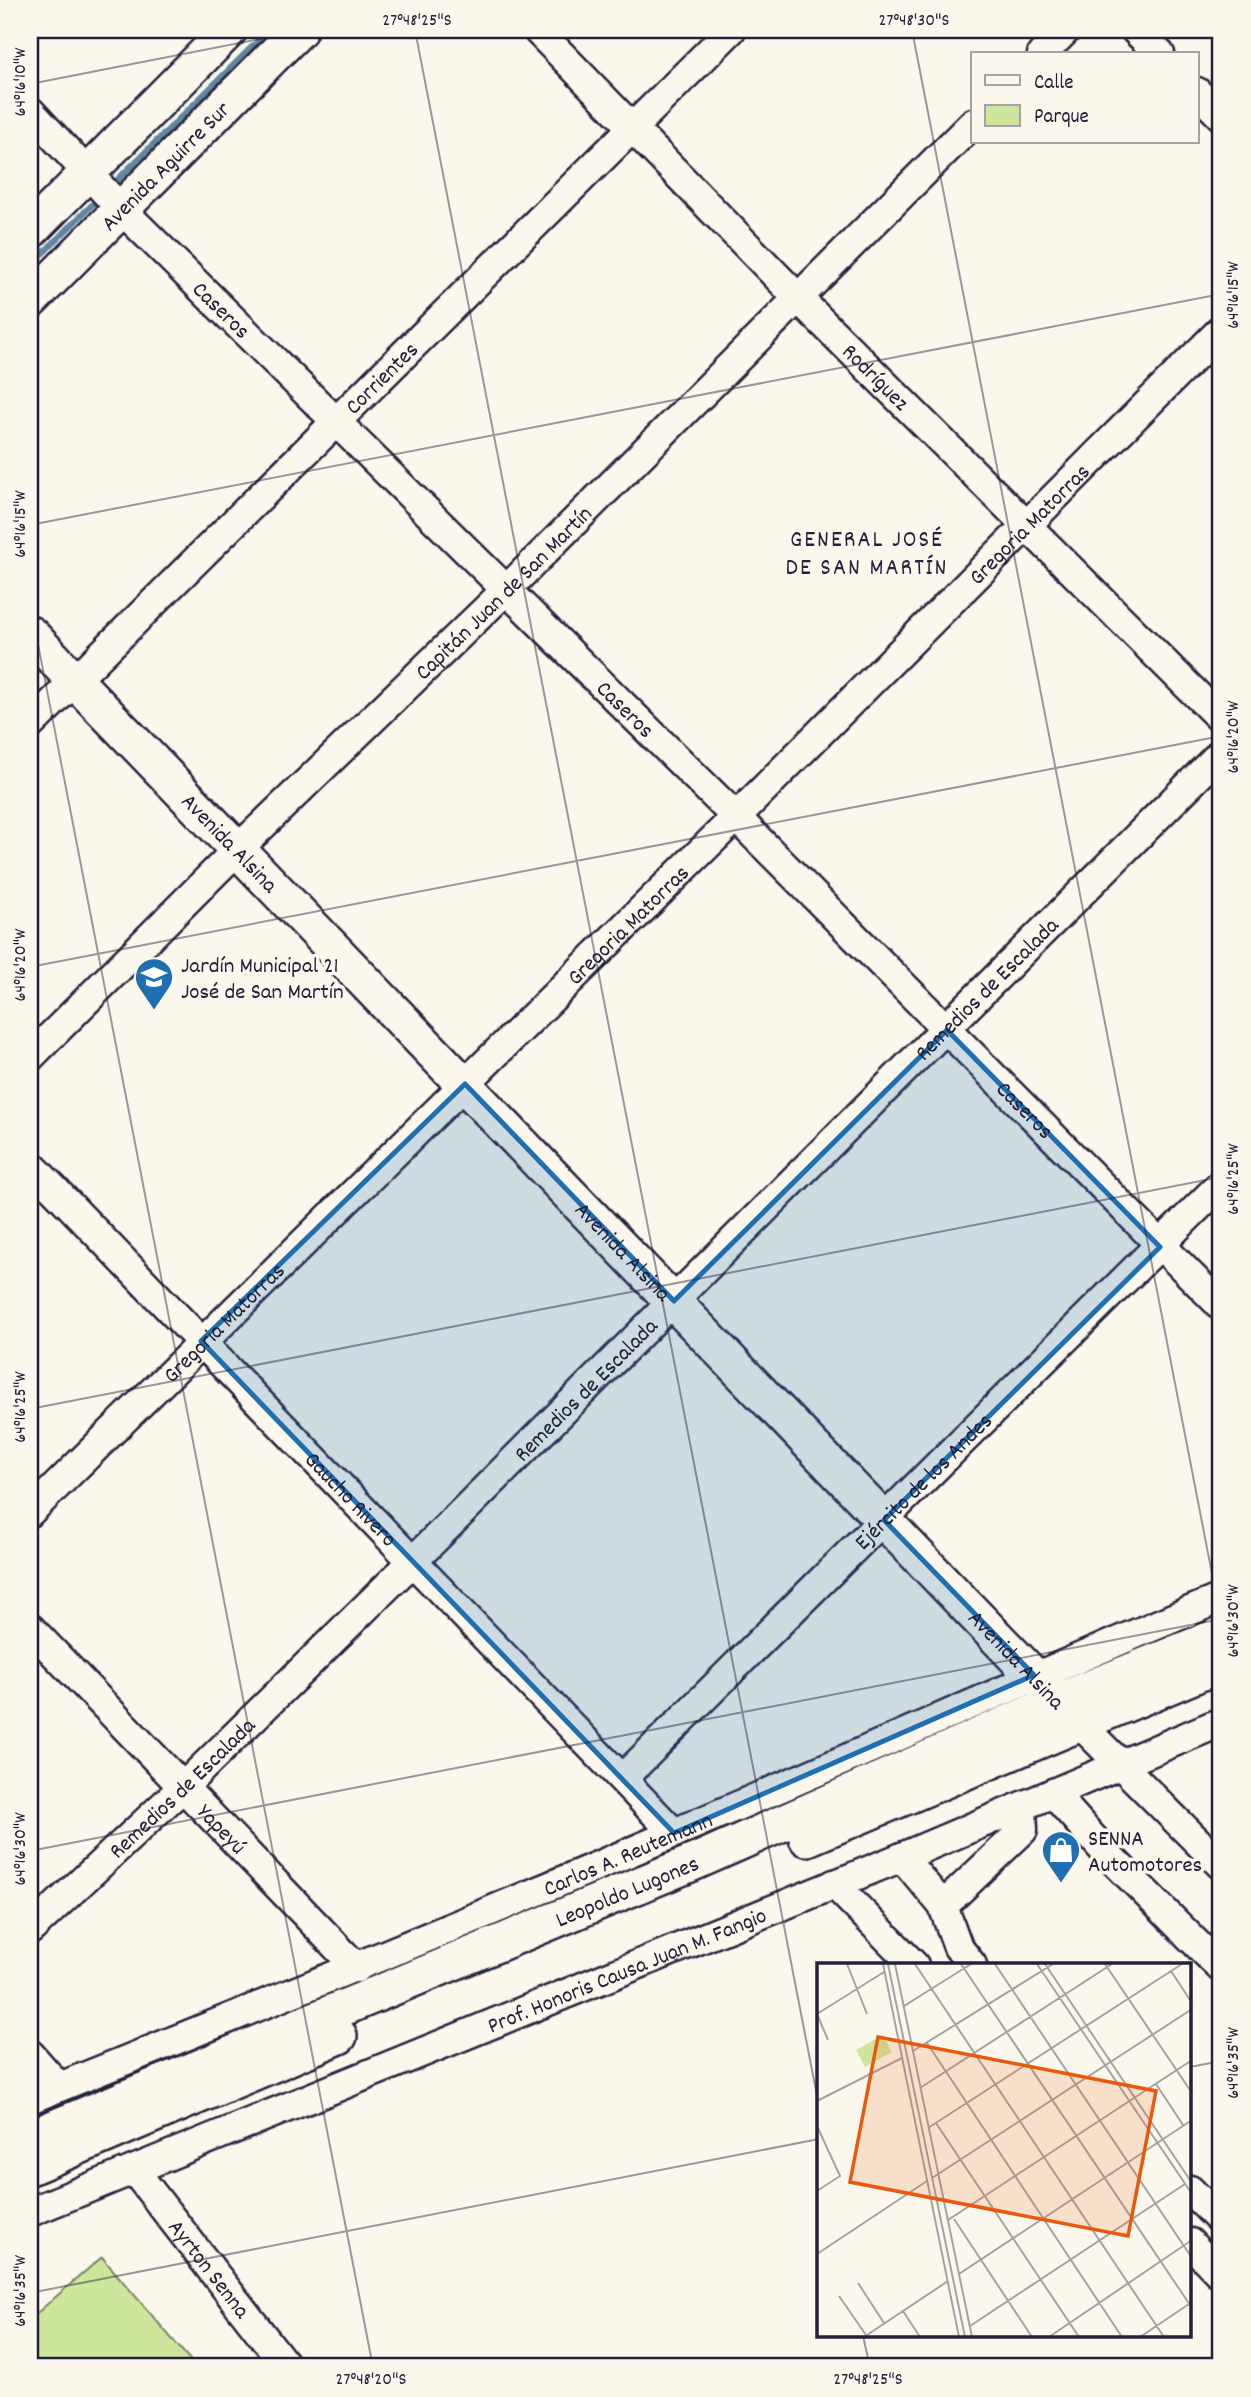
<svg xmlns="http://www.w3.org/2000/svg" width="1251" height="2397" font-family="Dekko,sans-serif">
  <rect width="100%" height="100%" fill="#fbf7ec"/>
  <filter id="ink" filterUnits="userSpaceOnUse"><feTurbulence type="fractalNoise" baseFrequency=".0143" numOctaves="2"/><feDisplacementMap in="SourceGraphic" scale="14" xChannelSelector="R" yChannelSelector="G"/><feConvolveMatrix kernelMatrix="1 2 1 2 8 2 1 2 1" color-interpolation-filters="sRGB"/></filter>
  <g filter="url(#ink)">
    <path fill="#cde69b" stroke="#78846b" stroke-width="2" d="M102 2257 196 2367H30V2319Z"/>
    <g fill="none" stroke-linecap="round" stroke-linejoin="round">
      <path stroke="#5f87a3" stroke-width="6" d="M111 186 269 30
        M30 266 101 196"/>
      <g stroke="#22223b" stroke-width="33">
        <g id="minor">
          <path id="s1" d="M537 30 797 297 1221 719"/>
          <path d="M1135 30 1160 54"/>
          <path d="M1042 54 1066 30"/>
          <path d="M1197 92 1221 116"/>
          <path id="s2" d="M30 111 121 209 736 817 1221 1306"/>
          <path id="s3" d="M30 725 731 30"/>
          <path id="s4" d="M30 1057 237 850 506 590 973 123"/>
          <path id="s5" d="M30 1164 674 1833"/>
          <path id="s6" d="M30 1512 736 817 1221 330"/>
          <path id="s7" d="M30 1628 357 1968"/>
          <path d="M1079 1723 1221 1865"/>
          <path id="s8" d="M623 1778 1221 1184"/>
          <path d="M1053 1793 1107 1854 1221 1968"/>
          <path d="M902 1857 943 1906 958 1947 972 1965"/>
          <path d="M834 1884 914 1965"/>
          <path d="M943 1906 1023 1830 1022 1806"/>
          <path id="s9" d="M30 1930 183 1787 413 1561 1221 753"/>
          <path d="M30 2054 59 2087"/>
          <path id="s10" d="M30 2099C245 2012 459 1926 672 1834 856 1756 1037 1674 1221 1598"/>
          <path id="s11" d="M134 2170 287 2367"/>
          <path d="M1190 2190 1219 2219"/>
          <path id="s12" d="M30 2212 902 1857 1221 1722"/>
          <path d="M1190 2243 1221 2275"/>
        </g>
      </g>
      <g stroke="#22223b" stroke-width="40">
        <g id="major">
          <path d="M30 231 229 30"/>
          <path id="s13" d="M30 301 299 30"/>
          <path id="s14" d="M30 634 1079 1723"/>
          <path d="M807 1838 1221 1664"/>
          <path id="s15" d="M30 2138 697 1861 1058 1701 1221 1635"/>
          <path d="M30 2167 339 2036"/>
        </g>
      </g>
      <use href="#minor" stroke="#fbf7ec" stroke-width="28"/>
      <use href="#major" stroke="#fbf7ec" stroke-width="35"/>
    </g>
  </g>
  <path fill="#1f6fb2" fill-opacity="0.2" stroke="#1f6fb2" stroke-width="5" stroke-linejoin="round" d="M947 1030 1160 1247 884 1520 1034 1675 674 1833 201 1341 465 1084 674 1301Z"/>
  <path fill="none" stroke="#22223b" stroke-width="2" stroke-opacity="0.45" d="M415 30 819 2106M912 30 1221 1620M30 84 306 30M30 525 1221 294M30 603 373 2367M30 967 1221 736M30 1409 1221 1177M30 1851 1221 1619M1190 2067 1221 2061M30 2293 819 2139M863 2336 870 2367"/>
  <defs>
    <g id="school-pin" transform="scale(2.0125)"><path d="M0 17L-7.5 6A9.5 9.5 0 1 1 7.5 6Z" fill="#1f6fb2" stroke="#fbf7ec"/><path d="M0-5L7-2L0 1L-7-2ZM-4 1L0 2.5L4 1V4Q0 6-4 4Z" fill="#fff"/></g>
    <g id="shop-pin" transform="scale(2.0125)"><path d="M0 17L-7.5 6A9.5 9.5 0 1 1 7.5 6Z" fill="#1f6fb2" stroke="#fbf7ec"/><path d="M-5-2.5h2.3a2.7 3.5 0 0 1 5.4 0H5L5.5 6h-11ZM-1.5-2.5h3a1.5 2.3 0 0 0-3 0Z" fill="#fff"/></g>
  </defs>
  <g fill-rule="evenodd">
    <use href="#school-pin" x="154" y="977"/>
    <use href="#shop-pin" x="1061" y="1850"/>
  </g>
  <g text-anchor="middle" stroke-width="7" stroke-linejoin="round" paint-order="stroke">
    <g font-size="23" fill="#22223b" stroke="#fbf7ec">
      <text dy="8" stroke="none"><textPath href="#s13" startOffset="191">Avenida Aguirre Sur</textPath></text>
      <text dy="8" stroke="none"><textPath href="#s2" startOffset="276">Caseros</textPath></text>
      <text dy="8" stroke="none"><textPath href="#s3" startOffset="494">Corrientes</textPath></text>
      <text dy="8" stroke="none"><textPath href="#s1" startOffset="485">Rodríguez</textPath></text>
      <text dy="8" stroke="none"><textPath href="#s6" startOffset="1405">Gregoria Matorras</textPath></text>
      <text dy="8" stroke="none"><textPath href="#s4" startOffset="663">Capitán Juan de San Martín</textPath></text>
      <text dy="8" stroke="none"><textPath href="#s2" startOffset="844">Caseros</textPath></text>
      <text dy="8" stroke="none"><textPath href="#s14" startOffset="289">Avenida Alsina</textPath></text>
      <text dy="8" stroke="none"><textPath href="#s6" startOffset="838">Gregoria Matorras</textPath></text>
      <text dy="8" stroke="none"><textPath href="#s9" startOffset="1342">Remedios de Escalada</textPath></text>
      <text dy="8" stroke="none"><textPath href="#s2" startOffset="1410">Caseros</textPath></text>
      <text dy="8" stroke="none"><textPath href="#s14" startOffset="856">Avenida Alsina</textPath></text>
      <text dy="8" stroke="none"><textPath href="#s6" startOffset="271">Gregoria Matorras</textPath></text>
      <text dy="8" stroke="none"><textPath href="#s9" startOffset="775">Remedios de Escalada</textPath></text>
      <text dy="8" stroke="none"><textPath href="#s8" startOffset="422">Ejército de los Andes</textPath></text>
      <text dy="8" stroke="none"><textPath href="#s5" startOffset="464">Gaucho Rivero</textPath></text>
      <text dy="8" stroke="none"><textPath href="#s14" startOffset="1423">Avenida Alsina</textPath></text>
      <text dy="8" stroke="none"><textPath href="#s9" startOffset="208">Remedios de Escalada</textPath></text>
      <text dy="8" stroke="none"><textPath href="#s7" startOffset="278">Yapeyú</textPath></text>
      <text dy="8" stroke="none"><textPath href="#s10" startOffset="646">Carlos A. Reutemann</textPath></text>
      <text dy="8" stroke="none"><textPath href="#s15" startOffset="646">Leopoldo Lugones</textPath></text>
      <text dy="8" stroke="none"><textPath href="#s12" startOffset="644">Prof. Honoris Causa Juan M. Fangio</textPath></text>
      <text dy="8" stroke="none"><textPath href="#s11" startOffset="124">Ayrton Senna</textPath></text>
    </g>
    <g font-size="23" fill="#22223b" stroke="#fbf7ec" text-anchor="start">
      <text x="181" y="972">Jardín Municipal 21<tspan x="181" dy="26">José de San Martín</tspan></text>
      <text x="1088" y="1845">SENNA<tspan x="1088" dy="26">Automotores</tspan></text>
    </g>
    <g font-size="24" letter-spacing="2" fill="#22223b" stroke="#fbf7ec">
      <text x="867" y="546">GENERAL JOSÉ<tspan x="867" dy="28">DE SAN MARTÍN</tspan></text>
    </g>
  </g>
  <g transform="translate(817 1963)">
    <rect width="374" height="374" fill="#fbf7ec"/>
    <path d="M66 72 75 89 48 104 39 87Z" fill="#cde69b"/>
    <path fill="none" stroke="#a4a2a5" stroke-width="2" d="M30 1 50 51M66 1 142 374M71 1 148 374M78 1 155 374M98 1 347 374M144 1 375 345M178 1 375 295M220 1 375 231M228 1 375 220M288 1 375 130M354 8 375 40M87 43 154 1M0 51 67 9M0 51 11 77M110 80 305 374M96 88 236 1M339 121 366 162M103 125 295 1M0 138 85 95M119 160 262 374M0 163 23 213 0 228M111 165 365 1M115 215 375 46M0 222V244M137 256 215 374M131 257 375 97M0 291 110 218M142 311 375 157M41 320 67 360M22 333 49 372M86 348 103 374M153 363 368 221M47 374 131 318M232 374 375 277M323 374 375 339"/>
    <path fill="#e8590c" fill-opacity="0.15" stroke="#e8590c" stroke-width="3.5" d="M61 74 339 128 311 273 33 219Z"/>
    <rect width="374" height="374" fill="none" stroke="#22223b" stroke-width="3.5"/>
  </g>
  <rect width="1251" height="2397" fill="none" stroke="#fbf7ec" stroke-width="77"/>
  <rect x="971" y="52" width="228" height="91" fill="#fbf7ec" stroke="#a4a2a5" stroke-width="2"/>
  <rect x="985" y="75" width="35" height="10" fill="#fbf7ec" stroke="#a4a2a5" stroke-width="2"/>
  <text x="1034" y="88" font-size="21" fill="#22223b">Calle</text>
  <rect x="985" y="105" width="35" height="21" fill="#cde69b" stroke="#a4a2a5" stroke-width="2"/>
  <text x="1034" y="122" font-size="21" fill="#22223b">Parque</text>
  <rect x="38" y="38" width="1174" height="2320" fill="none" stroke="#22223b" stroke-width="2.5"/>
  <g font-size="18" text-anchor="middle" fill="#22223b">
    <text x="417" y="25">27°48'25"S</text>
    <text x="914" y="25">27°48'30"S</text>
    <text transform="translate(19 82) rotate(-90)" y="6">64°16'10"W</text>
    <text transform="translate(1232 295) rotate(-90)" y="6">64°16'15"W</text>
    <text transform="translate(19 524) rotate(-90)" y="6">64°16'15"W</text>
    <text transform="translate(1232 737) rotate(-90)" y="6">64°16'20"W</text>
    <text transform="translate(19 965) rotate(-90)" y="6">64°16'20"W</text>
    <text transform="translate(1232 1179) rotate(-90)" y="6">64°16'25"W</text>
    <text transform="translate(19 1407) rotate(-90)" y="6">64°16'25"W</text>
    <text transform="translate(1232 1621) rotate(-90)" y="6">64°16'30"W</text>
    <text transform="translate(19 1849) rotate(-90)" y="6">64°16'30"W</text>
    <text transform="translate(1232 2063) rotate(-90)" y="6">64°16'35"W</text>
    <text transform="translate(19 2291) rotate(-90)" y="6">64°16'35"W</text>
    <text x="371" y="2384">27°48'20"S</text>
    <text x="868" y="2384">27°48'25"S</text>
  </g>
</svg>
